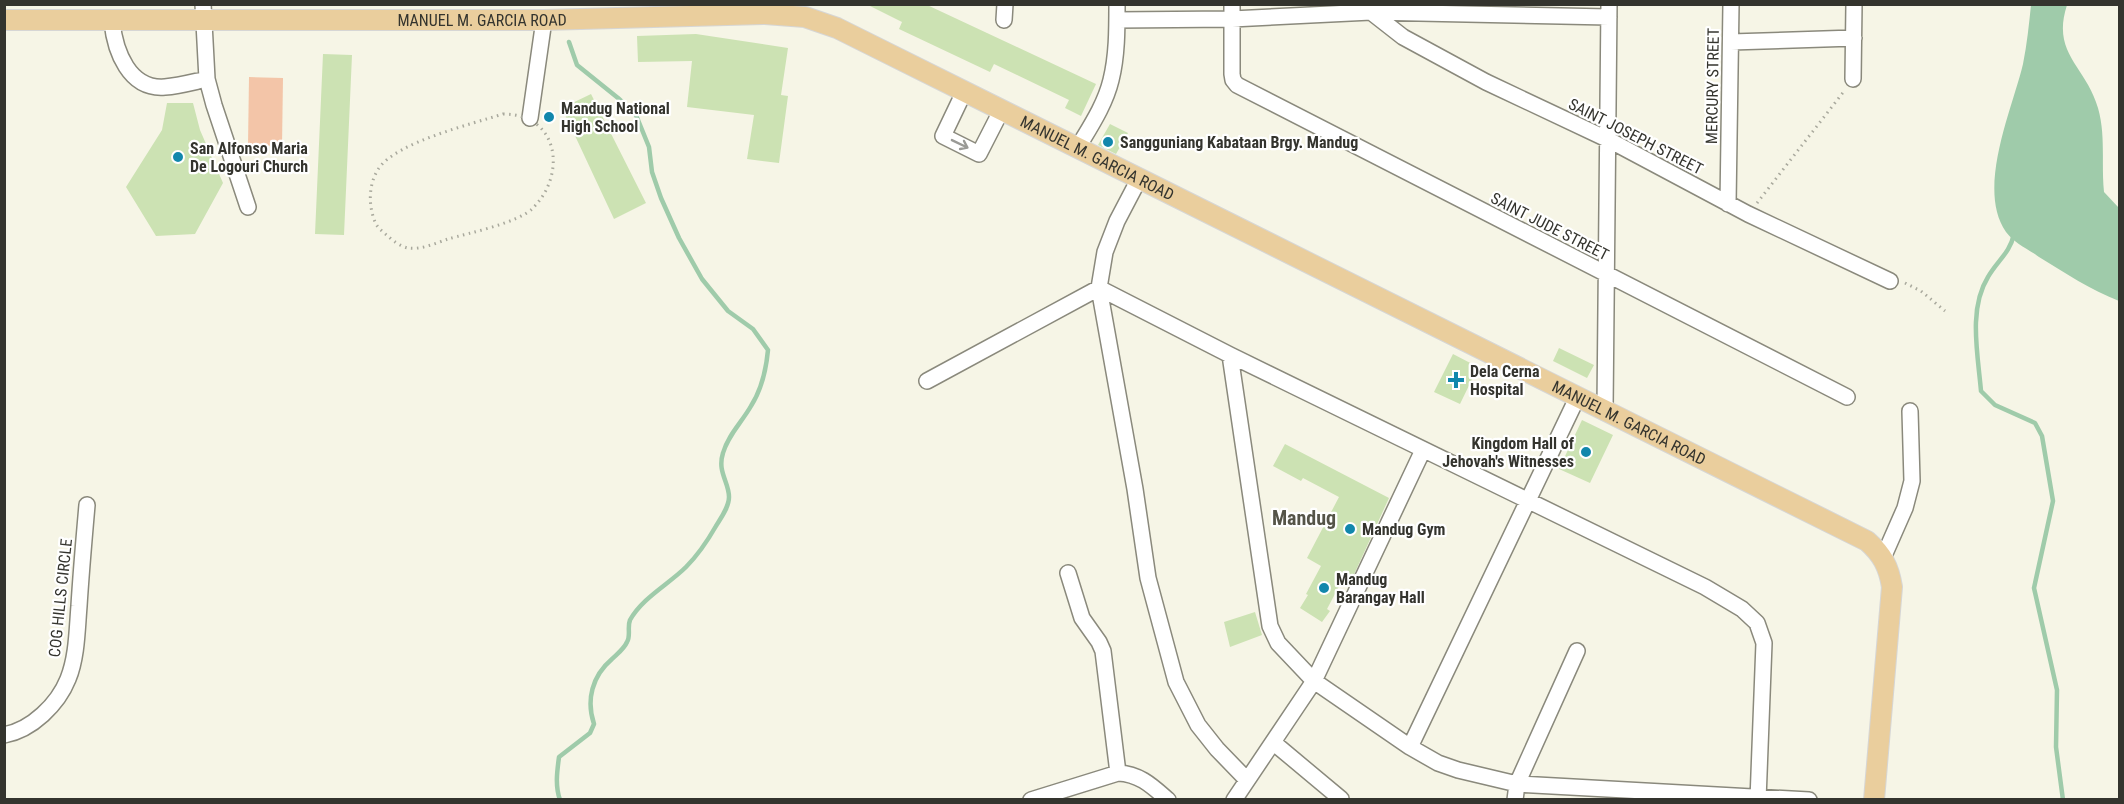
<svg xmlns="http://www.w3.org/2000/svg" width="2124" height="804" font-family="'Roboto Condensed',sans-serif">
  <rect width="100%" height="100%" fill="#f6f5e6"/>
  <path fill="#f3c5a8" d="M249 77 283 78 282 146 248 145Z"/>
  <path fill="#9fcbaa" d="M2031 5H2067C2051 54 2086 66 2098 108 2106 136 2101 163 2104 192L2119 208V301C2091 290 2065 273 2039 257 2028 249 2014 243 2006 232 1976 189 2012 110 2023 64 2027 44 2029 24 2031 5Z"/>
  <g fill="none" stroke-linecap="round" stroke-linejoin="round">
    <path stroke="#9fcbaa" stroke-width="4.5" d="M2014 234C2010 253 1997 261 1988 277 1968 309 1978 355 1981 391L1995 405 2035 423 2042 436 2053 501 2034 588 2057 690 2056 747 2063 800
      M560 800C555 786 557 772 559 757L590 733 594 724C586 700 592 676 612 659 617 654 624 649 627 642 631 636 627 627 630 620 642 598 669 584 686 567 698 555 708 540 716 526 721 518 729 507 729 497 729 482 717 472 723 453 728 435 742 422 751 406 762 389 766 371 768 350L753 329 728 311 702 279 679 238 661 198 652 172 649 147 636 115 618 98 577 65 569 42"/>
  </g>
  <path fill="#cce2b3" d="M866 4H925L1096 84 1081 116 1065 108 1069 100 994 64 990 72 899 29 902 22Z
    M696 34 788 48 781 95 788 96 779 163 747 159 754 115 687 107 692 61 638 62 637 36Z
    M323 54 352 55 344 235 315 234Z
    M591 94 646 203 614 219 562 108Z
    M167 103H193L200 130 223 183 195 234 156 236 126 187 162 130Z
    M1110 124 1128 133 1116 154 1098 145Z
    M1559 348 1594 365 1587 378 1553 361Z
    M1453 354 1478 367 1460 404 1434 392Z
    M1582 420 1613 435 1590 483 1559 469Z
    M1285 444 1389 498 1351 581 1344 577 1327 609 1330 611 1322 622 1300 608 1308 595 1306 594 1321 566 1307 558 1339 497 1303 478 1301 481 1273 466Z
    M1255 612 1262 635 1230 647 1224 622Z"/>
  <g fill="none" stroke-linecap="round" stroke-linejoin="round">
    <g stroke="#8a897c" stroke-width="18">
      <path id="minor" d="M203 4 207 79 214 105 248 207
        M1232 4V74L1233 80 1237 85 1847 397
        M1371 12 1403 37 1486 82 1609 140 1748 214 1890 281
        M1004 20 1005 4
        M1117 20 1232 19 1371 12 1609 17
        M112 22C115 51 129 90 165 87 179 86 193 82 207 79
        M1731 42 1854 38
        M1853 79 1854 4
        M964 92 943 136 979 154 1001 111
        M530 118 544 20
        M1077 149C1090 127 1105 105 1111 80 1117 56 1117 30 1117 4
        M1139 179 1117 221 1105 252 1099 288 1135 489 1148 578 1176 682 1198 725 1217 749 1247 780
        M1728 204 1731 4
        M1099 288 1230 355 1705 587 1742 609 1757 623 1764 643 1758 800
        M1230 355 1270 626 1278 643 1314 681 1410 747 1438 763 1458 770 1517 784 1809 800
        M927 381 1099 288
        M1605 409 1609 4
        M1883 558 1905 508 1912 481 1910 411
        M1068 573 1082 618 1099 642 1103 651 1118 773
        M4 735C32 730 58 704 68 679 77 657 77 630 79 606 81 573 84 539 87 505
        M1274 743 1341 799
        M1410 747 1578 396
        M1031 800 1118 773C1140 774 1152 786 1168 800
        M1234 800 1314 681 1423 450
        M1515 800 1517 784 1577 651"/>
    </g>
    <g stroke="#d6d6d5" stroke-width="22">
      <g id="major">
        <path id="s1" d="M4 20H544L765 14 805 17 837 28 1867 541C1882 554 1889 567 1892 587L1874 800"/>
      </g>
    </g>
    <path stroke="#a9a99d" stroke-width="3" stroke-dasharray="1.5 4.5" stroke-linecap="butt" d="M503 114C559 114 567 174 533 208 518 223 469 233 448 239 436 243 421 250 408 248 402 247 393 241 389 237 384 233 379 229 376 224 368 207 368 184 379 168 397 142 472 124 503 114Z
      M1757 203 1845 90
      M1905 283 1921 291 1945 311"/>
    <use href="#minor" stroke="#fff" stroke-width="15"/>
    <use href="#major" stroke="#eace9d" stroke-width="20"/>
  </g>
  <defs><path id="oneway-shaft" d="M-6 0H5M1.5-3L5.5 0L1.5 3" fill="none" stroke-width="1.6" stroke-linecap="round" stroke-linejoin="round" transform="scale(1.5)"/></defs>
  <use stroke="#9a9a96" href="#oneway-shaft" transform="translate(960 144) rotate(26)"/>
  <g fill="#1187ac" stroke="#fff" stroke-width="2">
    <circle cx="549" cy="117" r="6"/>
    <circle cx="1108" cy="142" r="6"/>
    <circle cx="178" cy="157" r="6"/>
    <path d="M1453 371h6v6h6v6h-6v6h-6v-6h-6v-6h6z"/>
    <circle cx="1586" cy="452" r="6"/>
    <circle cx="1350" cy="529" r="6"/>
    <circle cx="1324" cy="588" r="6"/>
  </g>
  <g text-anchor="middle" stroke-width="4.5" stroke-linejoin="round" paint-order="stroke">
    <g font-size="16" fill="#34342e" stroke="#fff">
      <text dy="6" stroke="none"><textPath href="#s1" startOffset="478">MANUEL M. GARCIA ROAD</textPath></text>
      <text transform="translate(1712 86) rotate(-89)" y="6">MERCURY STREET</text>
      <text transform="translate(1636 136) rotate(27)" y="6">SAINT JOSEPH STREET</text>
      <text dy="6" stroke="none"><textPath href="#s1" startOffset="1126">MANUEL M. GARCIA ROAD</textPath></text>
      <text transform="translate(1550 226) rotate(27)" y="6">SAINT JUDE STREET</text>
      <text dy="6" stroke="none"><textPath href="#s1" startOffset="1720">MANUEL M. GARCIA ROAD</textPath></text>
      <text transform="translate(60 598) rotate(-84)" y="6">COG HILLS CIRCLE</text>
    </g>
    <g font-size="16" font-weight="bold" fill="#34342e" stroke="#fff" text-anchor="start">
      <text x="561" y="114">Mandug National<tspan x="561" dy="18">High School</tspan></text>
      <text x="1120" y="148">Sangguniang Kabataan Brgy. Mandug</text>
      <text x="190" y="154">San Alfonso Maria<tspan x="190" dy="18">De Logouri Church</tspan></text>
      <text x="1470" y="377">Dela Cerna<tspan x="1470" dy="18">Hospital</tspan></text>
      <text x="1574" y="449" text-anchor="end">Kingdom Hall of<tspan x="1574" dy="18">Jehovah's Witnesses</tspan></text>
      <text x="1362" y="535">Mandug Gym</text>
      <text x="1336" y="585">Mandug<tspan x="1336" dy="18">Barangay Hall</tspan></text>
    </g>
    <g font-size="20" font-weight="bold" fill="#555448" stroke="#fff">
      <text x="1304" y="525">Mandug</text>
    </g>
  </g>
  <rect width="2124" height="804" fill="none" stroke="#34342e" stroke-width="12"/>
</svg>
